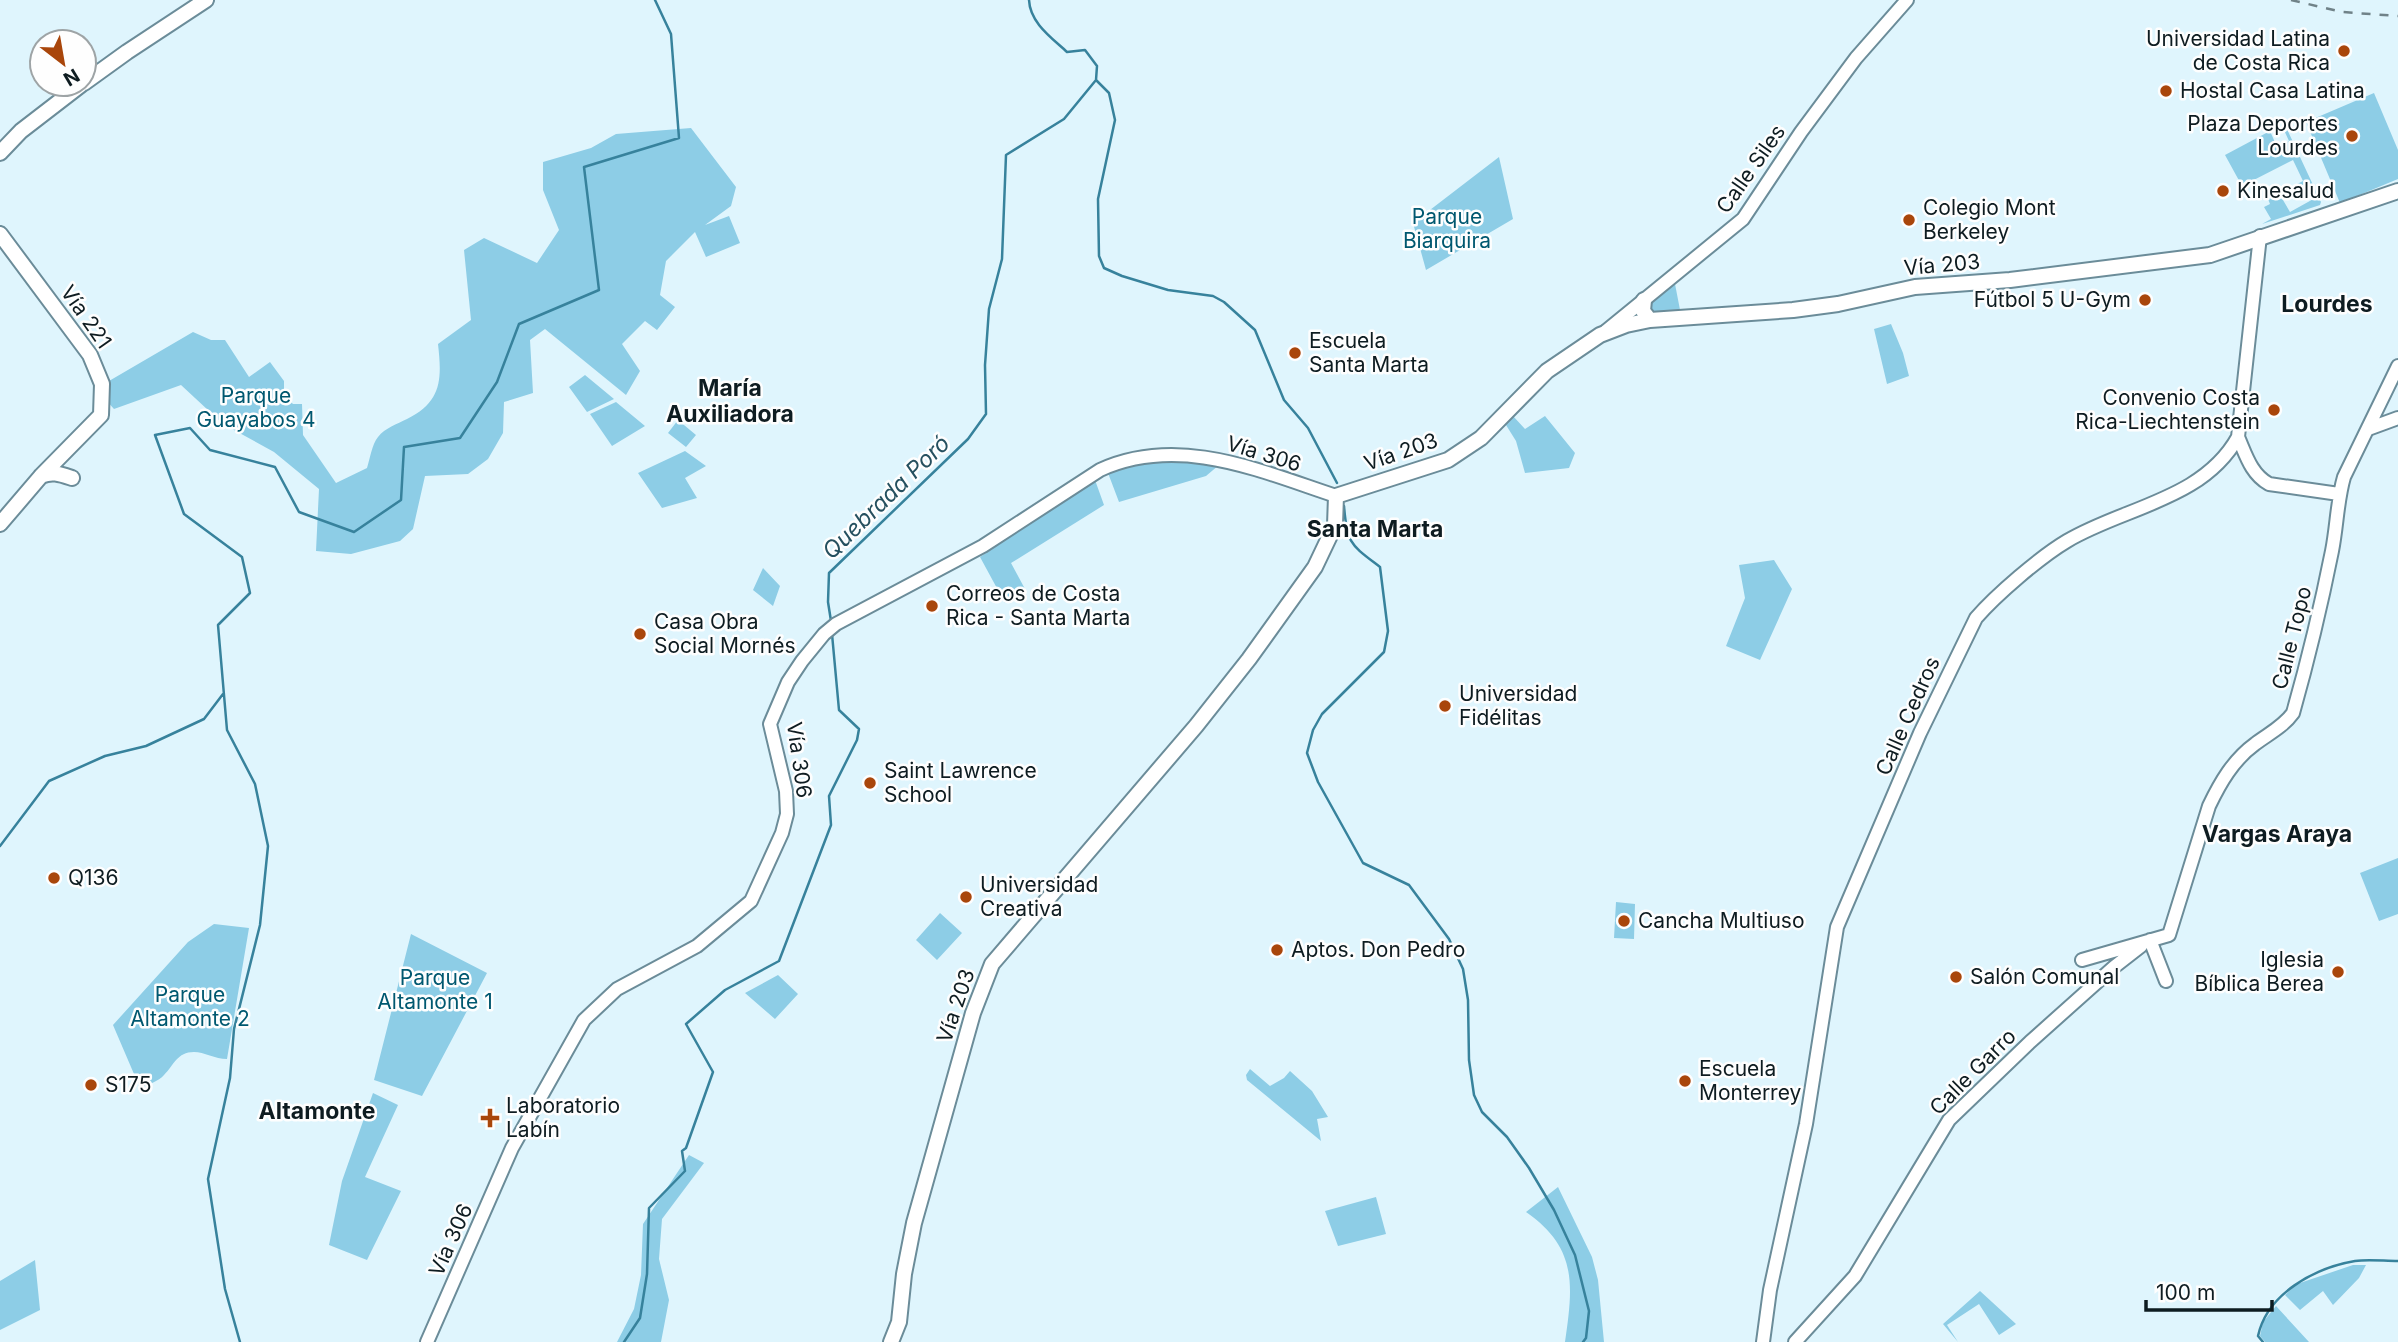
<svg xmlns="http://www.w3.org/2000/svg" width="2398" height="1342" font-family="Inter,sans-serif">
  <rect width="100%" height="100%" fill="#dff5fd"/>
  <path fill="#8dcde6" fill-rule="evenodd" d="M2374 93 2398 150V179L2340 203 2306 122Z
    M2286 127 2321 202 2320 205 2262 224 2271 219 2264 207 2270 204 2268 199 2303 181 2293 160 2242 186 2225 155 2270 131 2277 147 2289 141 2283 128ZM2300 184 2307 187 2311 185 2317 197 2290 212 2280 195Z
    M691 128 736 187 731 206 705 225 729 216 740 243 706 257 695 232 666 261 660 295 675 307 657 330 645 321 622 344 640 371 626 395 545 329 530 340 533 393 504 402 503 433 488 459 468 474 425 476 413 529 400 541 351 554 316 551 319 489 274 452 223 424 181 385 114 409 105 399 109 381 193 332 211 340H225L249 377 270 362 284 381V395L293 404H302L303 435 336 483 367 468C370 459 372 444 378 437 385 428 397 424 407 419 442 402 442 379 438 344L471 320 464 250 484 238 537 263 559 230 543 190V162L591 148 616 134Z
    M1499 157 1513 219 1426 270 1413 223Z
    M1675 284 1681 315 1647 316 1646 308Z
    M1891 324 1903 353 1909 376 1887 384 1874 329Z
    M585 375 614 399 587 412 569 387Z
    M616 402 645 426 612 446 590 414Z
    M1513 416 1525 429 1545 416 1575 453 1569 468 1525 473 1516 441 1506 425Z
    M678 420 696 435 686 447 668 433Z
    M685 451 706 466 685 478 697 498 662 508 638 473Z
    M1156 460 1219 465 1206 476 1119 502 1108 473 1114 469Z
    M1095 480 1104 505 1011 563 1025 589 1005 603 980 557Z
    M1774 560 1792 589 1760 660 1726 646 1745 598 1739 565Z
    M763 568 780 586 773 606 753 590Z
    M2398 858V914L2379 921 2360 873Z
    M1616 902 1635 904 1634 939 1614 938Z
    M940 913 962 933 937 960 916 940Z
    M214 924 249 928 227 1059C215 1059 204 1052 194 1052 177 1052 174 1065 164 1075 159 1081 147 1085 140 1088L113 1025 188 942Z
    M411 934 487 973 422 1096 374 1080Z
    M778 975 798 994 775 1019 745 993Z
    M1250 1069 1270 1086 1284 1078 1290 1071 1312 1091 1328 1117 1317 1119 1321 1141 1247 1080 1246 1075Z
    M373 1093 398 1105 365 1177 401 1191 367 1260 329 1245 342 1181Z
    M689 1155 704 1163 662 1219 659 1259 669 1300 661 1342H617L634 1309 641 1275 643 1224Z
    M1558 1187 1592 1257 1598 1280 1604 1342H1565C1573 1286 1578 1248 1526 1212Z
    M1376 1197 1386 1234 1338 1246 1325 1211Z
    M35 1260 40 1310 0 1330V1281Z
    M2353 1265H2366L2359 1278 2333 1305 2323 1291 2300 1310 2285 1295 2297 1284Z
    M1980 1291 2016 1324 1999 1335 1979 1304 1947 1325 1958 1342 1943 1324Z
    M2276 1306 2309 1342H2265L2260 1336 2263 1322Z"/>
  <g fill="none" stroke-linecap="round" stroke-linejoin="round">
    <path stroke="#37829c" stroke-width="2.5" d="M1029 0C1030 23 1052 38 1067 52L1085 50 1097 66 1096 80
      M1096 80 1109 93 1115 120 1098 199 1099 256 1104 268 1122 276 1168 290 1213 296 1224 302 1255 330 1284 400 1308 428 1337 483
      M1344 506C1347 544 1350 544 1380 567L1388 631 1384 652 1322 714 1313 730 1307 753 1318 782 1363 863 1409 885 1449 939 1463 969 1468 1000 1469 1060 1474 1095 1482 1112 1507 1137 1529 1168 1554 1210 1575 1255 1589 1311 1586 1338 1583 1342
      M831 621 828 602 829 573 968 439 986 414 985 365 989 309 1002 259 1006 155 1064 119 1096 80
      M0 846 49 781 105 756 146 746 204 719 223 694
      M240 1342 225 1289 208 1179 230 1078 234 1029 260 925 268 846 255 784 227 730 218 625 250 593 242 557 184 514 155 435 190 428 210 450 275 467 299 512 354 532 401 500 404 447 460 438 497 382 519 324 599 290 584 167 679 138 671 34 655 0
      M624 1342 640 1318 647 1274 649 1208 685 1171 682 1151 686 1148 713 1072 686 1024 725 990 779 961 831 825 829 796 857 740 859 729 839 710 832 634
      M2263 1342 2258 1336C2267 1294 2314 1268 2355 1261 2368 1259 2384 1261 2398 1261"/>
    <g stroke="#6b8c99" stroke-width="16">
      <path id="tertiary" d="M1606 331 1743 219 1801 132 1856 58 1907 0
        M2368 429 2398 418
        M2238 437C2246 455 2251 474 2269 484L2339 494
        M2150 940 2166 981
        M2082 960 2169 935 2209 806C2220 783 2233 760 2255 744 2268 734 2283 727 2293 713 2308 660 2321 606 2332 551 2337 526 2337 501 2344 477L2398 366
        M427 1342 512 1148 584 1020 617 989 697 946 751 901 782 833 787 814 786 791 770 724 788 682 802 661 824 634 836 624 983 546 1100 470C1179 434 1260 471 1336 496
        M1763 1342 1770 1290 1806 1124 1837 927 1920 733 1976 618C1996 595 2040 557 2067 541 2124 507 2203 500 2238 437L2260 236
        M1795 1342 1855 1276 1949 1120 2030 1042 2114 967 2141 946"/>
    </g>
    <g stroke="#6b8c99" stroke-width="18">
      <path id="secondary" d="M84 83 127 52 206 0
        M0 153 21 131 82 84
        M0 234 90 355 102 384 101 415 41 476 0 524
        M1644 300 1643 311 1650 320
        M41 476C52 471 60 474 72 478
        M891 1342 899 1322 904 1274 914 1223 973 1013 992 964 1196 726 1249 659 1315 567 1335 525 1336 496 1448 460 1481 438 1547 371 1600 335 1626 325 1650 320 1793 310 1838 304 1915 287 2010 280 2210 255 2398 191"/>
    </g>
    <use href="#tertiary" stroke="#fff" stroke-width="12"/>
    <use href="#secondary" stroke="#fff" stroke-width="14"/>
    <path stroke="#708288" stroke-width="2.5" stroke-dasharray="9 9" stroke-linecap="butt" d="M2291 0 2342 12 2398 16"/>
  </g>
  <g fill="#a9460b" stroke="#fefefe" stroke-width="2.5">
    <circle cx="2344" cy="51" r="7"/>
    <circle cx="2166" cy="91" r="7"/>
    <circle cx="2352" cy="136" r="7"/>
    <circle cx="2223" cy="191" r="7"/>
    <circle cx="1909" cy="220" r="7"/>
    <circle cx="2145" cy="300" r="7"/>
    <circle cx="1295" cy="353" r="7"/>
    <circle cx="2274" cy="410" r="7"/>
    <circle cx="932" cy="606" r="7"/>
    <circle cx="640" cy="634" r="7"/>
    <circle cx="1445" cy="706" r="7"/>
    <circle cx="870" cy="783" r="7"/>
    <circle cx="54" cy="878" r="7"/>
    <circle cx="966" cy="897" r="7"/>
    <circle cx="1624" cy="921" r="7"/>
    <circle cx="1277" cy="950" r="7"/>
    <circle cx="2338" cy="972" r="7"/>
    <circle cx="1956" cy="977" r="7"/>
    <circle cx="1685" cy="1081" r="7"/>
    <circle cx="91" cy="1085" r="7"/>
    <path d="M486.5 1107.5h7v7h7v7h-7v7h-7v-7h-7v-7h7z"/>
  </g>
  <g text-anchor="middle" stroke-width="5" stroke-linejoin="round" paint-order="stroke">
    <g font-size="21" fill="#0e1c21" stroke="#fefefe" text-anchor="start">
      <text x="2330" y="46" text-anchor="end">Universidad Latina<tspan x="2330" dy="24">de Costa Rica</tspan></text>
      <text x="2180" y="98">Hostal Casa Latina</text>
      <text x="2338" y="131" text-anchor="end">Plaza Deportes<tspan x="2338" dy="24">Lourdes</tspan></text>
      <text x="2237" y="198">Kinesalud</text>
      <text x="1923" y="215">Colegio Mont<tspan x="1923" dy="24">Berkeley</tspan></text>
      <text x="2131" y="307" text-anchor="end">Fútbol 5 U-Gym</text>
      <text x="1309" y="348">Escuela<tspan x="1309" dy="24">Santa Marta</tspan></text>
      <text x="2260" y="405" text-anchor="end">Convenio Costa<tspan x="2260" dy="24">Rica-Liechtenstein</tspan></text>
      <text x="946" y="601">Correos de Costa<tspan x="946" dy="24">Rica - Santa Marta</tspan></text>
      <text x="654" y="629">Casa Obra<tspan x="654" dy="24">Social Mornés</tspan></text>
      <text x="1459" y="701">Universidad<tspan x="1459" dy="24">Fidélitas</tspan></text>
      <text x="884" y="778">Saint Lawrence<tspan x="884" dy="24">School</tspan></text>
      <text x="68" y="885">Q136</text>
      <text x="980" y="892">Universidad<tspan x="980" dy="24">Creativa</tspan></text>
      <text x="1638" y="928">Cancha Multiuso</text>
      <text x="1291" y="957">Aptos. Don Pedro</text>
      <text x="2324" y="967" text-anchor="end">Iglesia<tspan x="2324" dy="24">Bíblica Berea</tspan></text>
      <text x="1970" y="984">Salón Comunal</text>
      <text x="1699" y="1076">Escuela<tspan x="1699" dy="24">Monterrey</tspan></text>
      <text x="105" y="1092">S175</text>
      <text x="506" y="1113">Laboratorio<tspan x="506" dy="24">Labín</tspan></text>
    </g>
    <g font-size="21" fill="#0e1c21" stroke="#fefefe">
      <text transform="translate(1751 169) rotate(-55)" y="7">Calle Siles</text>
      <text transform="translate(1942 265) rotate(-5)" y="7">Vía 203</text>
      <text transform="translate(86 317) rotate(55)" y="7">Vía 221</text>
      <text transform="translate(1401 452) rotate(-19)" y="7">Vía 203</text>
      <text transform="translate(1264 454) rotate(17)" y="7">Vía 306</text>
      <text transform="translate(2292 638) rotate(-76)" y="7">Calle Topo</text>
      <text transform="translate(1908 716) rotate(-66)" y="7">Calle Cedros</text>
      <text transform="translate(799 760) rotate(82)" y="7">Vía 306</text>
      <text transform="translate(956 1006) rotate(-71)" y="7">Vía 203</text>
      <text transform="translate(1973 1072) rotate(-45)" y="7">Calle Garro</text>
      <text transform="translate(451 1240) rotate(-66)" y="7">Vía 306</text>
    </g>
    <g font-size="21" fill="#005870" stroke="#fefefe">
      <text x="1447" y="224">Parque<tspan x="1447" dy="24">Biarquira</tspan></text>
      <text x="256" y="403">Parque<tspan x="256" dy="24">Guayabos 4</tspan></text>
      <text x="435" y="985">Parque<tspan x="435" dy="24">Altamonte 1</tspan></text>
      <text x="190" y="1002">Parque<tspan x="190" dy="24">Altamonte 2</tspan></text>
    </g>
    <g font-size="23" font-weight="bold" fill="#0e1c21" stroke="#fefefe">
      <text x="2327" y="312">Lourdes</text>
      <text x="730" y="396">María<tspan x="730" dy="26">Auxiliadora</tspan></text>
      <text x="1375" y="537">Santa Marta</text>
      <text x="2277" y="842">Vargas Araya</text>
      <text x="317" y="1119">Altamonte</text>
    </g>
    <g font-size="23" font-style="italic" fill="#25505f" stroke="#fefefe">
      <text transform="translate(886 497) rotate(-44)" y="8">Quebrada Poró</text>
    </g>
  </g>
  <g transform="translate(63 63) rotate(149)"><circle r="33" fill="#fefefe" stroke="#9ea4a6" stroke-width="2"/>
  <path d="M0-5L12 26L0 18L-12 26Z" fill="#a9460b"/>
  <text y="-10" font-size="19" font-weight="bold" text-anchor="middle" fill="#0e1c21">N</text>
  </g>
  <path d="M2146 1300v10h126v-10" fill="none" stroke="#0e1c21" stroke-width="3.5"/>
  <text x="2156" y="1300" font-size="21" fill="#0e1c21" stroke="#fefefe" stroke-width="5" paint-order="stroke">100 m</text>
</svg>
